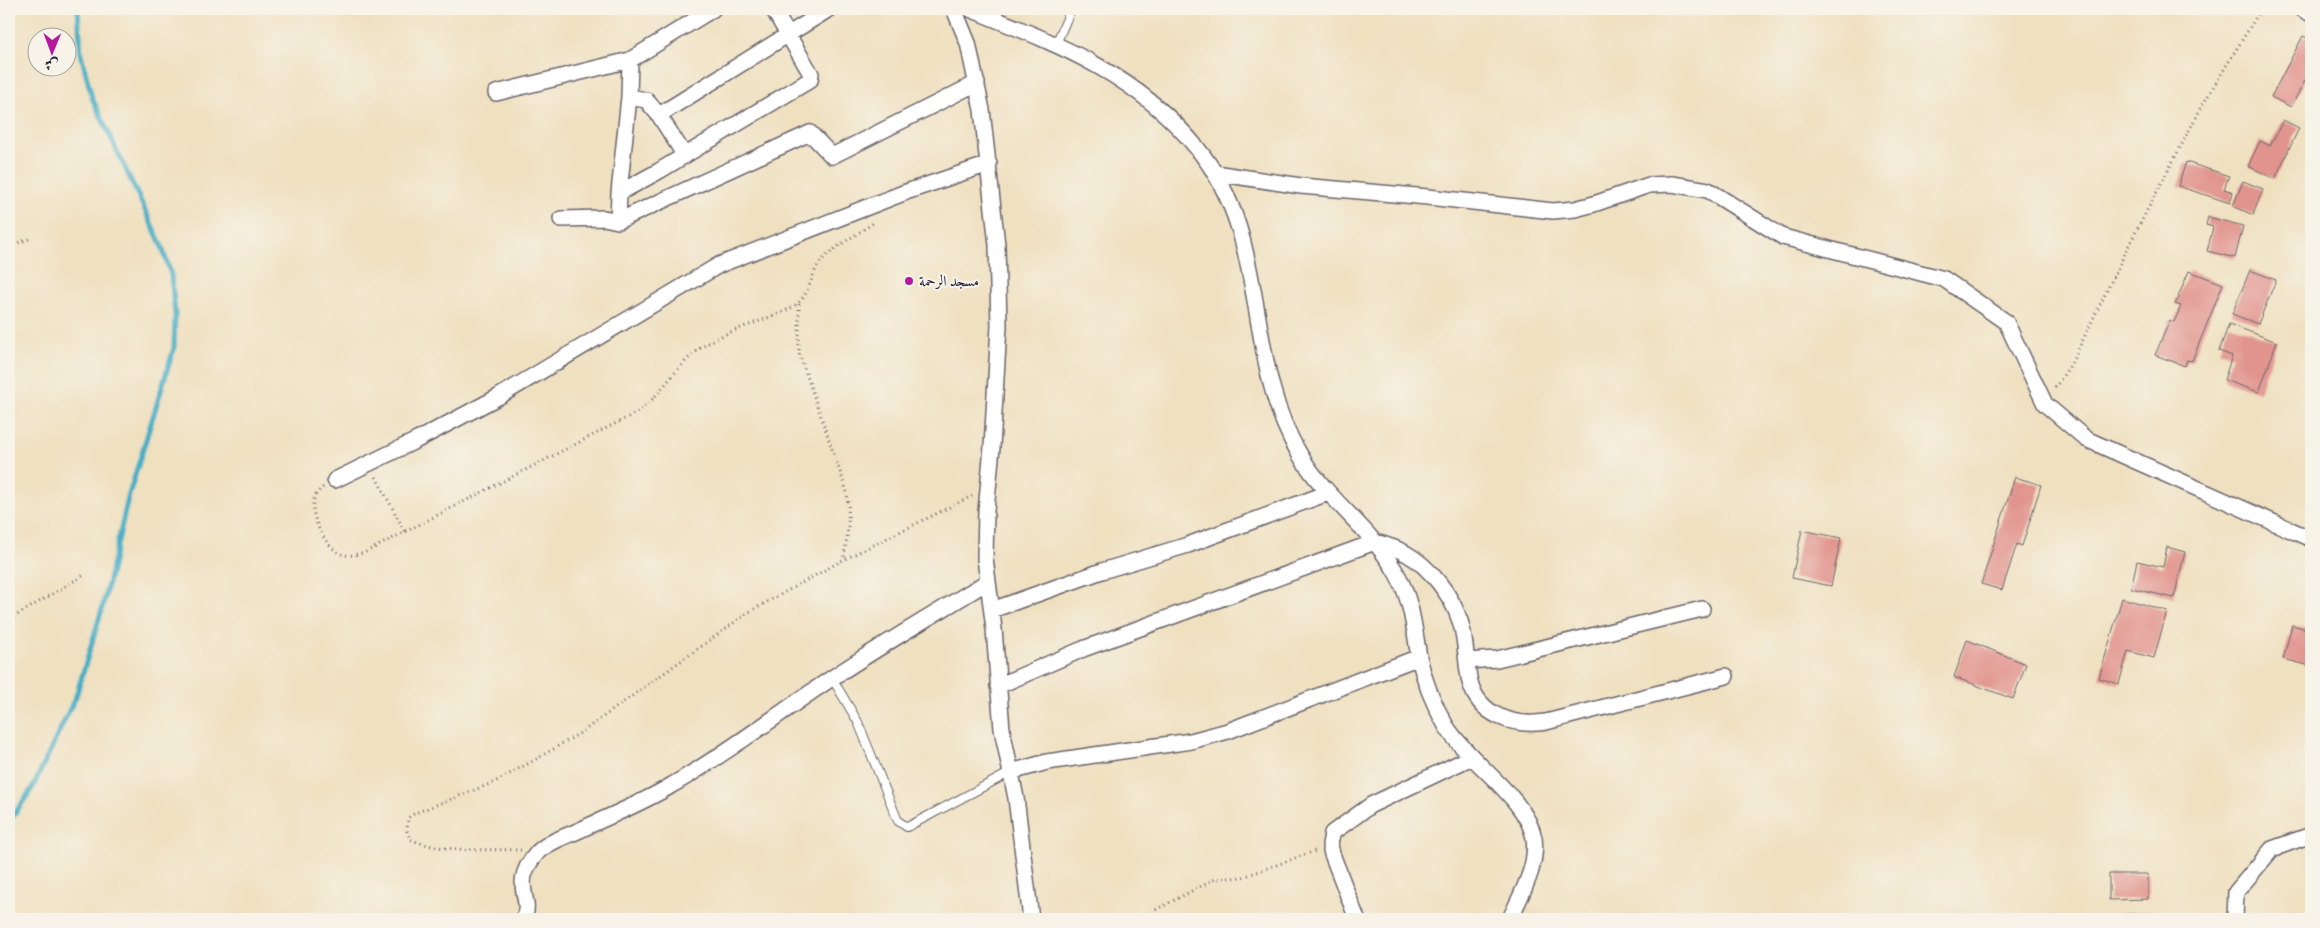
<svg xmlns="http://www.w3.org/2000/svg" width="2320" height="928" font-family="'IM FELL Great Primer',Amiri,serif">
  <rect width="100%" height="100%" fill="#f7f3e8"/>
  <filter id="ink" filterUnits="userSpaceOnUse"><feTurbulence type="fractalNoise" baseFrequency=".02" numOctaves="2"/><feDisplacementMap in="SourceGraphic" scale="10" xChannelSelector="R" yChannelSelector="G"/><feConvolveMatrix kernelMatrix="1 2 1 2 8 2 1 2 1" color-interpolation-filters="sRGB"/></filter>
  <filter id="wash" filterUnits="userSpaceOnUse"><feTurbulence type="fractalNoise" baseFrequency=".0096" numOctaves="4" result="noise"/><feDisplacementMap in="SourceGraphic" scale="20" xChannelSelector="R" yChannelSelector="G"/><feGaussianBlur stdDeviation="1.12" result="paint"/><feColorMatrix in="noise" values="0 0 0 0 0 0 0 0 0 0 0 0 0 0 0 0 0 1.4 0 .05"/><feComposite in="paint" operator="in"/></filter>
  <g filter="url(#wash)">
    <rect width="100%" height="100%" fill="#efe0c0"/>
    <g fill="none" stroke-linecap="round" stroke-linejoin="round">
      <path stroke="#47aec6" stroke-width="5" d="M9 822 33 787 76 696 102 609 128 498 174 348 175 314 171 275 161 244 92 98 81 54 78 9"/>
    </g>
    <g id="blocks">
      <path fill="#e1948e" d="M2303 36 2311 40V75L2309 73 2291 107 2271 97Z
        M2283 120 2299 128 2275 179 2248 166 2260 141 2270 146Z
        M2186 162 2229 176 2224 189 2233 192 2230 203 2178 186Z
        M2243 181 2263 189 2253 215 2233 206Z
        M2208 217 2243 226 2235 258 2207 251 2213 227 2206 225Z
        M2250 270 2276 280 2258 324 2232 314Z
        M2189 271 2223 284 2192 361 2187 360 2185 366 2155 355 2170 320 2174 322 2181 306 2175 304Z
        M2229 324 2277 342 2259 392 2224 380 2232 356 2219 351Z
        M2015 477 2041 485 2022 546 2017 544 2002 590 1981 584Z
        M1802 530 1841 538 1831 586 1792 578Z
        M2167 547 2185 552 2174 598 2131 588 2137 561 2163 567Z
        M2122 598 2167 611 2154 658 2128 651 2119 684 2099 678Z
        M2292 625 2311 630V666L2283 659Z
        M1967 640 2026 664 2013 699 1954 677Z
        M2109 874H2148V899L2109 900Z
        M2151 913V919H2125V914Z"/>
    </g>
  </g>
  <g filter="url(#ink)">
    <use href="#blocks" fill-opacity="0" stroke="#6a646a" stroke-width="1"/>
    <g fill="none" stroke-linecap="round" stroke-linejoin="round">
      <g stroke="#6a646a" stroke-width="10">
        <path id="service" d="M1056 44 1071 9
          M832 678 858 722 898 821 907 827 911 825 1011 772"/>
      </g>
      <g stroke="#6a646a" stroke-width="18">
        <path id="minor" d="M954 9 968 43 982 110 997 245 999 326 992 447 986 511 985 558 994 629 1002 729 1016 798 1031 919
          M970 9C1057 44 1136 73 1197 148 1272 239 1242 359 1300 455 1326 499 1372 529 1397 574 1412 601 1414 628 1419 657 1424 681 1434 705 1446 726 1468 762 1527 798 1534 838 1538 867 1521 894 1510 919
          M2302 9 2311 14
          M496 93 630 60 713 9
          M629 97 646 100 659 115
          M685 156 659 115 829 9
          M1215 173 1301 186 1428 197 1553 211 1575 209 1594 204 1649 185 1672 184 1708 190 1783 237 1944 279 2006 322 2045 404 2086 439 2311 539
          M619 193 629 97 630 60
          M561 219 604 218 618 221 810 133 832 156 977 83
          M618 221 619 193 659 171 810 80 811 74 773 9
          M335 480 417 440 498 397 719 265 906 192 989 164
          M992 610 1102 571 1188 545 1328 493
          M1467 661 1497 659 1702 609
          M998 686 1083 649 1375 542C1386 545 1397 548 1407 554 1430 567 1452 596 1460 621 1467 641 1465 662 1470 682 1479 716 1514 727 1546 722L1726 676
          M1011 772 1047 762 1191 741 1228 731 1419 657
          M523 919C535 899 508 886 537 853 547 842 567 836 580 830 611 815 643 803 672 785 728 753 779 713 832 678 883 644 935 614 987 582
          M1357 919 1332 854 1330 845 1332 833 1371 805 1472 757
          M2235 919 2236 892 2272 849 2311 835"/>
      </g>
      <path stroke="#6a646a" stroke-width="3" stroke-dasharray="1 4" stroke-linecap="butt" d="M9 246 29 239
        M799 304V353L847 492C850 516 848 536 843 560
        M2055 388 2071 364 2131 241 2203 104 2261 9
        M376 477 405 532
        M323 487C320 490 317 493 315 496 307 514 326 550 344 555 351 556 357 554 364 553L638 412C663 393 677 364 702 347 721 334 744 327 765 319 776 314 790 311 799 302 809 293 811 277 818 265 829 249 857 235 873 223
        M9 620 84 575
        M521 850C489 849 439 853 410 839L407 831 408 818 415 813 495 782 538 758 582 732 749 612 843 560 972 496
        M1138 919 1215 879 1243 877 1315 851"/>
      <use href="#service" stroke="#fff" stroke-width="8"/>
      <use href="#minor" stroke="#fff" stroke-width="15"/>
    </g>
  </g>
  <circle fill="#b5179e" stroke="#f7f3e8" stroke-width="2" cx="909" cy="281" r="5"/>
  <g text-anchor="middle" stroke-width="4" stroke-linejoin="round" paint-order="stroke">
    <g font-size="15" fill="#22223b" stroke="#f7f3e8" text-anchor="start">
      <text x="919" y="286">مسجد الرحمة</text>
    </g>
  </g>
  <rect width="2320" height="928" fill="none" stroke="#f7f3e8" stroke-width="30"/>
  <g transform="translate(52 52) rotate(181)"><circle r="24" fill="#f7f3e8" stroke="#a29fa3"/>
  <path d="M0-4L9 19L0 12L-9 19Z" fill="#b5179e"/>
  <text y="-8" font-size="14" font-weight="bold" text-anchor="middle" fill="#22223b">ش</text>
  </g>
</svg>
